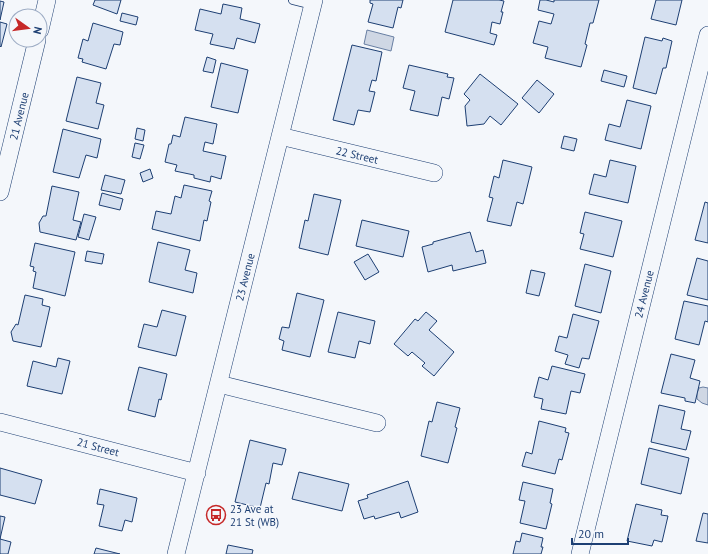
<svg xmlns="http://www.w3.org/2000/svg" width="708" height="554" font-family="'PT Sans',sans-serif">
  <rect width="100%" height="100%" fill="#f4f7fb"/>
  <path fill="#cfd7e4" stroke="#687fa3" d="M367 30 394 37 391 51 364 44Z
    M703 387 708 388V405L702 403 697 399V393L699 388Z"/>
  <path fill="#d5e0f0" stroke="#1d3f73" d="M95 0H121L117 14 93 5Z
    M370 0H403L401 8 398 7 393 28 368 22 373 4 370 3Z
    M453 0H499L504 1 501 12H503L500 24 492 22 490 33 497 35 494 45 445 32Z
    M540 0H546L554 2V0H599L593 23H590L585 44 587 45 581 67 545 58 548 47 533 43 539 21 551 24 554 14 538 10Z
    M656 0H682L676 25 651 19Z
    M0 1 4 2 0 20Z
    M223 4 242 8 240 19 260 24 255 43 237 38 234 49 210 44 213 34 195 30 200 9 221 14Z
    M122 13 138 17 136 25 120 21Z
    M0 22 7 24 1 47 0 46Z
    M93 23 123 32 120 45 114 44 106 69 82 62 83 59 78 58 83 39 88 41Z
    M645 37 662 41 663 38 672 41 666 68H663L656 94 633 88Z
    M352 45 382 52 376 81 372 80 369 91 375 92 370 112 358 110 354 125 333 120Z
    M207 57 216 60 213 73 203 71Z
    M221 63 248 70 238 113 211 107Z
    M409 65 448 74 447 77 454 78 449 99 442 97 438 116 410 110 415 91 403 88Z
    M604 70 627 76 624 87 601 81Z
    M480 74 518 104 501 125 490 116 484 124 467 126 465 106 470 100 464 94Z
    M77 77 101 83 96 103 104 105 98 129 66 121Z
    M537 80 554 94 539 113 522 98Z
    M627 100 651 106 641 149 605 140 609 124 620 127Z
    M185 117 217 124 213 144 205 142 203 151 226 156 221 179 211 176 210 182 194 178V175L175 171 177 165 165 162 169 144H171L173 135 180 137Z
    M137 128 145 130 143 141 135 139Z
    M63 129 101 139 97 158 86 155 79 178 53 172Z
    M564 136 577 139 574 151 561 148Z
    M135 143 144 145 140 159 132 157Z
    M503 160 532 167 523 204 517 202 511 226 487 221 493 198 489 197 494 176 499 178Z
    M610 160 636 166 628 203 589 194 594 174 606 177Z
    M150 169 153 178 143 182 140 173Z
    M105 175 125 180 121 194 101 190Z
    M184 185 212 191 209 201 211 202 207 221 204 220 200 241 152 229 156 211 171 214 175 196 181 198Z
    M52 186 79 192 73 220 81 222 76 240 40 232 39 223 43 216H46Z
    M102 193 123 199 120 210 99 205Z
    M314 194 341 200 328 255 299 248 305 220 308 221Z
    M705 202 708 203V243L695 240Z
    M585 212 622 221 613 257 580 249 584 234 580 233Z
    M84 214 96 217 89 240 78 237Z
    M362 220 409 231 403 257 356 246Z
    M470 232 476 252 483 250 486 263 453 271 452 265 428 272 422 247 433 244V242Z
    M158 242 190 250 185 270 197 273 193 293 149 282Z
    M35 243 75 252 65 296 33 288 36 272 33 271 34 267 30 266Z
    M87 251 104 254 102 264 85 261Z
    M368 254 379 272 365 280 354 262Z
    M697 258 708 261V300L687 295Z
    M585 264 611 271 601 313 575 306Z
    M531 270 545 273 539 296 526 293Z
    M297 293 324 300 310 357 282 350 284 341 279 339 282 327 289 328Z
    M25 295 43 299 42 305 50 307 41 347 13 341 11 332 16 324 18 325Z
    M684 301 708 306V322L705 321 699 345 675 339Z
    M162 310 186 316 176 356 138 347 144 324 157 327Z
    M338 312 375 321 370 344 359 341 355 358 328 352Z
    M426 312 437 321 429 330 454 352 434 376 422 366 425 363 412 352 408 356 394 344 415 319 418 321Z
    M573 314 599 321 589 359 582 358 579 368 565 364 568 355 555 351 559 336 567 338Z
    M671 354 695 360 690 378 700 381 695 403 685 401V398L661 393Z
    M58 358 70 361 62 394 27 386 33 361 56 367Z
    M552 366 585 374 580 393 571 391 566 414 541 409 543 399 534 397 539 377 548 380Z
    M139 367 167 374 161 400 159 399 155 417 128 410Z
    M437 402 460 408 455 427 457 428 448 463 421 456 429 421 432 422Z
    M659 405 685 411 681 429 691 431 686 450 651 442Z
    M539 421 566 428 565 432 569 433 562 460 559 459 555 474 522 466 526 452 532 454Z
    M250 440 286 449 282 465 273 463 269 484 266 483 260 508 235 502Z
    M649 448 689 458 681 494 641 484Z
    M0 468 42 480 35 504 0 495Z
    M299 472 349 484 342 511 292 499Z
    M408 481 418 512 401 518 399 512 375 519 374 516 364 519 358 501 368 498 367 495Z
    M523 482 553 489 550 503 552 504 546 529 520 523 525 501 519 500Z
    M100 489 137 498 132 522 125 520 122 531 99 526 104 505 97 504Z
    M636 504 662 510 661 515 668 516 662 542 654 540 652 546 627 541Z
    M703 513 708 514V543L696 541Z
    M0 516 5 517 0 539 11 542 8 554H0Z
    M522 533 543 538 541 547H543L541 554H513L516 541 520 542Z
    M228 545 253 550 252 554H226Z
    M96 548 120 554H94Z"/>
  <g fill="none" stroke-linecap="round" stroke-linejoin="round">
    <g stroke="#1d3f73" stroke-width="10">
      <path id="service" d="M293 0 313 5"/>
    </g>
    <g stroke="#1d3f73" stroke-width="18">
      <path id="minor" d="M40 30 47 0
        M280 136 434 173
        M0 192 37 40
        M219 384 377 423
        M0 422 197 473
        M176 554 314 0
        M580 554 708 35"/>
    </g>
    <use href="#service" stroke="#f4f7fb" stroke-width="8"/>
    <use href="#minor" stroke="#f4f7fb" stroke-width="17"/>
  </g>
  <defs>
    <g id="bus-ring" transform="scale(1)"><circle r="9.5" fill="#f4f7fb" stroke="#c62828" stroke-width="1.5"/><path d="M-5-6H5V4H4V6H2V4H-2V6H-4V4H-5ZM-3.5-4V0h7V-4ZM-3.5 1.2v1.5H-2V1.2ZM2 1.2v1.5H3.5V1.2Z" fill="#c62828"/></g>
  </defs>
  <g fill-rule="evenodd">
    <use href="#bus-ring" x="216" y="515"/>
  </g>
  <g text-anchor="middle" stroke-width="3" stroke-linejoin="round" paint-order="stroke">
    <g font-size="11" fill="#1d3f73" stroke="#f4f7fb">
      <text transform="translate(19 116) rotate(-76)" y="4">21 Avenue</text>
      <text transform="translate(357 155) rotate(13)" y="4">22 Street</text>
      <text transform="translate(245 277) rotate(-76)" y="4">23 Avenue</text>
      <text transform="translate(644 294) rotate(-76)" y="4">24 Avenue</text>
      <text transform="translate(98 447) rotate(15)" y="4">21 Street</text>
    </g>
    <g font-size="11" fill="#1d3f73" stroke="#f4f7fb" text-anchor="start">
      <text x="230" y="513">23 Ave at<tspan x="230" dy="13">21 St (WB)</tspan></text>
    </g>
  </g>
  <g transform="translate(28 28) rotate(104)"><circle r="19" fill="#f4f7fb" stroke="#9eadc5"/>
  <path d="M0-3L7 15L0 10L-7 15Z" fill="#c62828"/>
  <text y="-6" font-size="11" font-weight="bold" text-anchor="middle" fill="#1d3f73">N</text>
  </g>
  <path d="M572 538v6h56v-6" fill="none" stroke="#1d3f73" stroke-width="2"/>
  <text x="578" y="538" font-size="12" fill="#1d3f73" stroke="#f4f7fb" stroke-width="3" paint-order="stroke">20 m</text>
</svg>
